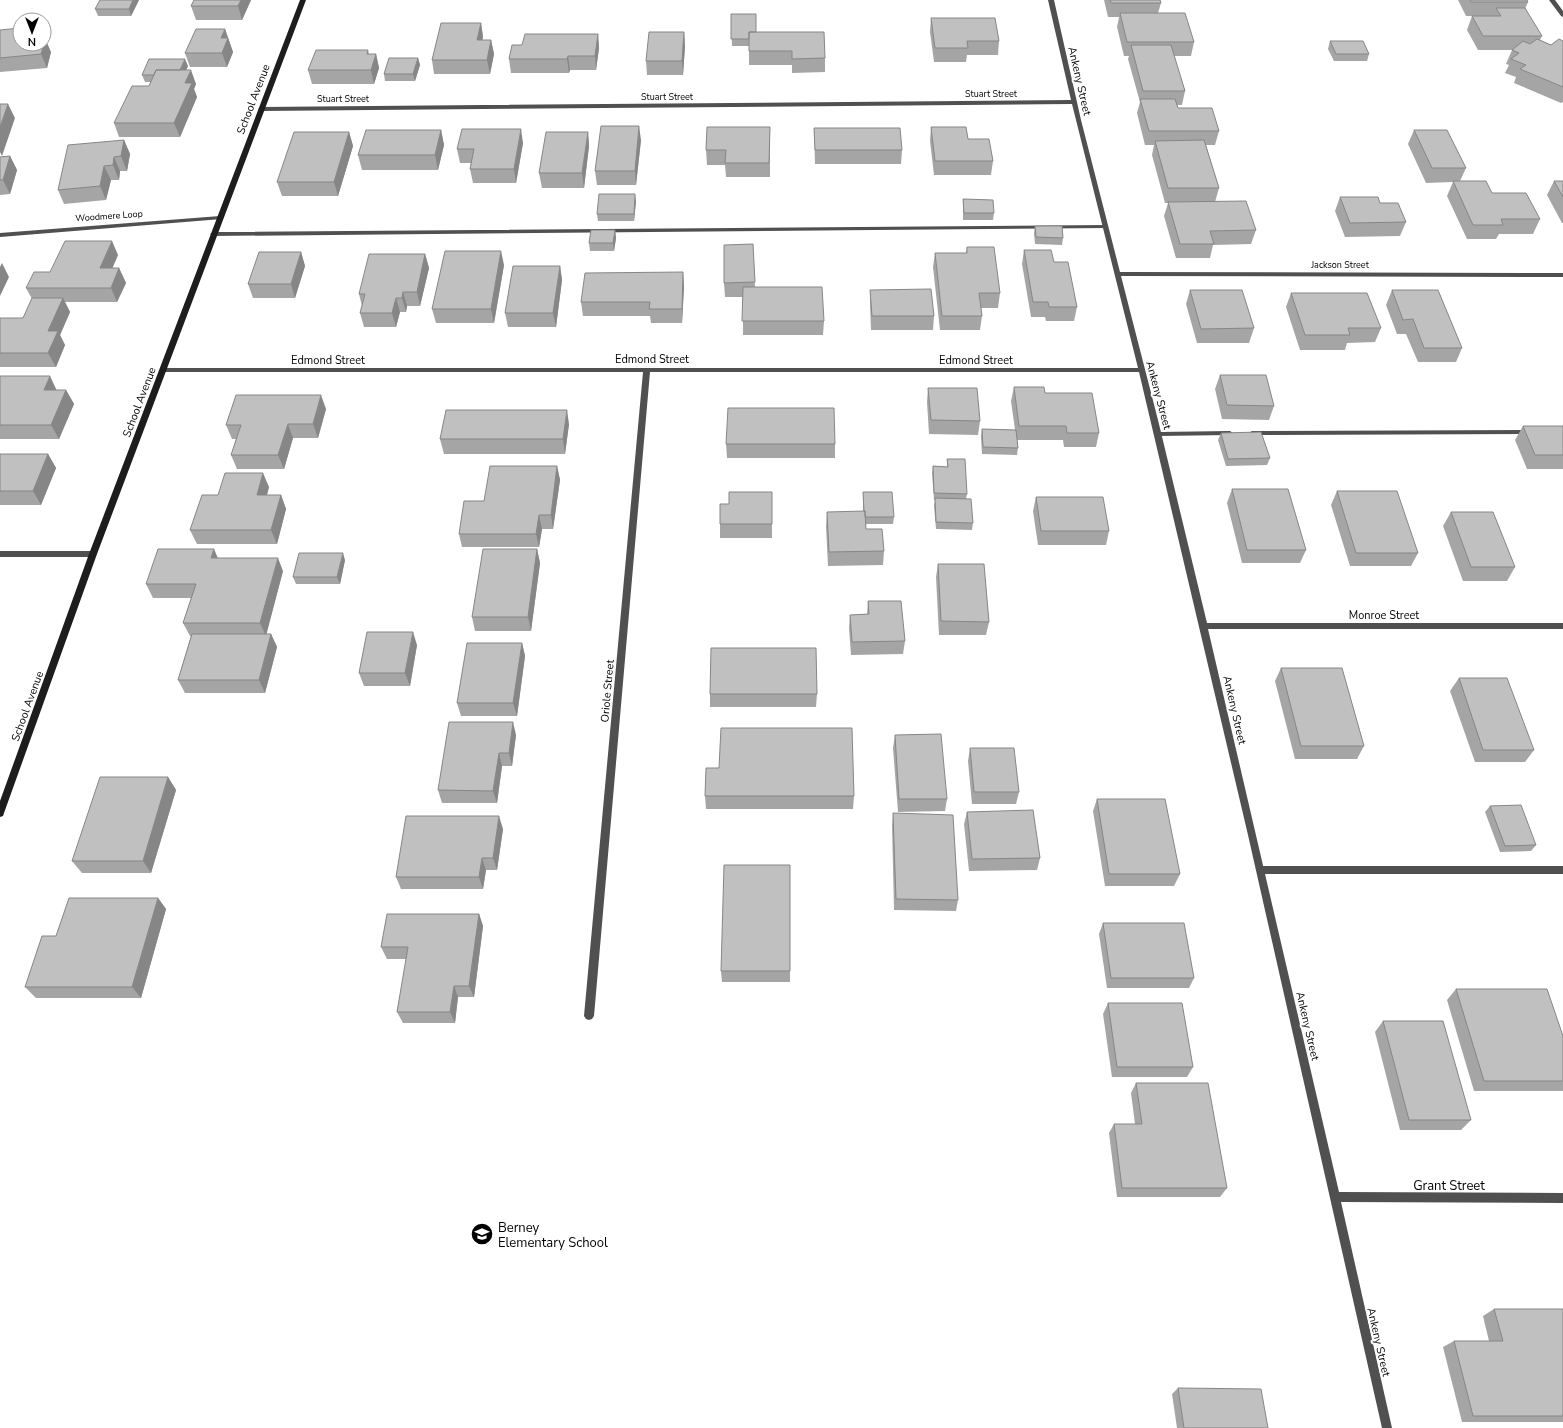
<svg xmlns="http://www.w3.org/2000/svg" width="1563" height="1428" font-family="'Nunito Sans',sans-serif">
  <rect width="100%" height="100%" fill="#fff"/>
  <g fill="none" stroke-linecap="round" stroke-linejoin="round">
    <path fill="#505050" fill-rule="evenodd" d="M1549 0H1555L1563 11V17L1561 16Z
      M1105 225 1107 226V228L213 236 210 234 213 232Z
      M1530 430 1533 432 1530 434 1252 435 1249 433 1252 431Z
      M1230 431 1233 433 1230 435 1158 436 1155 434 1158 432Z
      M1261 866H1563V874H1261L1258 873 1257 870 1258 867Z"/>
    <path fill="#505050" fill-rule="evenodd" d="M1048 0H1054L1081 120 1120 272 1563 273V277L1121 276 1158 420 1207 623H1563V629H1208L1339 1192 1563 1193V1203L1341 1202 1392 1428H1382L1248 835 1139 372H650L594 1016 592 1019 589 1020 586 1019 584 1016 643 372H163L160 370 163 368H1138L1072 104 261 111 258 109 261 107 1071 100Z
      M220 216 222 217V219L0 237V233Z
      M0 551H93L97 554 93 557H0Z"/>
    <path fill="#1d1d1d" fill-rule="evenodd" d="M300 0H306L97 554 4 813 3 816 0 817V801L89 554Z"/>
  </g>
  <path fill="#a5a5a5" d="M139 0 131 16H98L95 9Z
    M194 0H251L242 20H196L191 6Z
    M1104 0H1160L1161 3 1158 13 1194 42 1191 56H1174L1185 91 1182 105H1177L1178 108 1219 131 1215 145H1206L1219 188 1215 202 1256 230 1251 244 1213 245 1210 258H1176L1164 216 1168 203H1165L1152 155 1154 145H1145L1137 113 1140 102 1128 59 1129 56H1124L1117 27 1119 17H1108Z
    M1458 0H1527L1528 2 1525 9 1542 36 1540 40 1551 45 1563 41V102L1561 103 1514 83 1516 77 1505 73 1509 65 1506 64 1512 50H1478L1467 30 1472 16H1493H1466Z
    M731 14 756 32 825 58V72L792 73V65H749V46H732Z
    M931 18 999 41 998 55H967L966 62H934L930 32Z
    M481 23 483 37 482 40H491L494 54 490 74H434L432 60Z
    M225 29 233 52 227 67H190L185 53Z
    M0 30 51 52 47 68 0 72Z
    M684 32 685 46 683 75H647L646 61Z
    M598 34 599 48 596 70H570L569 73H511L509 59 522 45Z
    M1330 41 1369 54 1367 61H1334L1328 49Z
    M368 50 369 54H376L379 68 374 84H312L308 70Z
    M418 58 420 65 415 81H385L384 74Z
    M188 66 186 70 196 84 194 89 197 97 180 137H119L114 123 149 86 151 82H145L142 75Z
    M770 127V177H726L725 165H707L706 150Z
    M931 127 968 139 993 161 991 175H934L930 141Z
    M814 128 902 150 901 164H815Z
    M441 130 444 145 438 170H362L358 155Z
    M1414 130 1466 168 1460 181 1492 193 1540 219 1533 234H1499L1496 239H1467L1447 196 1453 182 1426 183 1408 144Z
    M349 132 353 146 338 196H282L277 182Z
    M588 132 589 146 584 188H542L539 173Z
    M124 140 130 154 127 171H120L119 180H111L106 200 64 204 58 190Z
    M641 140 636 185H597L595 171Z
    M523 143 516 183H473L470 169 471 163H460L457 149Z
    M10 156 17 170 10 194 0 195V157Z
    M1554 181H1563V223H1562L1547 195Z
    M1340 197 1380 203 1406 222 1400 236 1345 237 1335 211Z
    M963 199 994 213 993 220H963Z
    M636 201 634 221H598L597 214Z
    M1035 226 1063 238 1062 245 1035 244 1034 233Z
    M615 230 616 238 614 251H590L589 243Z
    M753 244 755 287 824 321 823 335H743V297H725L724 283Z
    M967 247 1000 293 998 308H981L982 316 980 330H940L933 267 935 253H966Z
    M1024 250 1054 262 1077 307 1074 321H1046L1045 317H1031L1022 264Z
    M301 252 305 266 295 298H253L248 284Z
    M425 254 429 268 420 306H407L406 312H400L396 327H364L360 313 362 306 359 294Z
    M118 255 112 268H119L126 283 117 302H65L70 312 60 335 65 345 56 367H0V318H23L32 299 26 288 50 272Z
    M504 265 494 323H436L432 309Z
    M560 266 562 280 556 327H508L505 313Z
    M683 272 684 287 682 323H651L650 316H583L581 302Z
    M870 290 934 316 933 330H871L870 304Z
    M1190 290 1254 328 1249 343H1197L1186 304Z
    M1392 290 1462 348 1456 362H1418L1406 334H1397L1386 305Z
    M1291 293 1381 328 1375 342 1347 343 1345 350H1300L1286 307Z
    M1220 375 1274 406 1269 420 1222 419 1215 389Z
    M0 376 56 390H66L74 404 59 439H0Z
    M1014 387 1045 393 1099 433 1096 447H1064L1063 440H1017L1018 448 1017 455 982 454 981 436 982 429 1015 430 1011 401Z
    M928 388 980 421 978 435 929 434 927 402Z
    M326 409 318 438H293L284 469H237L231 455 236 439H232L226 425Z
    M569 424 565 454H444L440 439Z
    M1523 426H1563V469H1527L1515 440Z
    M1221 433 1270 458 1267 465 1226 466 1218 440Z
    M726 444H835V458H727Z
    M0 454H48L56 468 41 505H0Z
    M947 459 967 494 966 499 973 523 972 530 936 529 934 506 935 500H934L932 473 933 466 947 467Z
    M557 466 560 480 553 529H542L539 547H462L459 534 484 501Z
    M269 487 267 495H281L286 509 277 544H197L190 530 218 495Z
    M1232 489 1306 550 1300 563H1242L1227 503Z
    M1337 491 1418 553 1411 566H1350L1331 505Z
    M772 492V538H720V524L729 504Z
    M863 492 894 517 893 524H866V529L884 551 883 565 828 566 826 526 827 512H863Z
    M1036 497 1109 531 1106 545H1038L1033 511Z
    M1451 512 1515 567 1507 581H1463L1443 526Z
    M537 549 540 563 531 631H475L472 617Z
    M218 558 283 571 266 634H271L277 647 265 693H185L178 680 191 636H190L183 623 191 598H153L146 584Z
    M345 560 340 584H296L293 577Z
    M938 564 989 622 986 635H939L936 577Z
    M868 601 905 641 903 654 851 655 849 628 850 615 867 614Z
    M522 643 525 656 517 716H461L457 703Z
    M417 645 410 686H364L359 673Z
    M1281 668 1364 746 1357 759H1295L1275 681Z
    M1459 678 1534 750 1525 762H1475L1450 691Z
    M710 694H817L816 707H710Z
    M516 735 512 766H502L497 803H442L438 790Z
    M895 735 947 799 945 811 898 812 893 748Z
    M970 748 1019 792 1016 804H972L968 761Z
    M168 777 176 790 151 873H82L72 861Z
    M705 796H854L853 809H706Z
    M1097 799 1180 874 1174 886H1105L1093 811Z
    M1490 806 1536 845 1531 851 1500 852 1485 812Z
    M967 812 1040 858 1037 870 969 871 964 824Z
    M893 813 958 900 956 911 894 910 892 826Z
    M503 829 497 870H486L483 889H401L396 877Z
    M790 865V982H722L721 971Z
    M158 898 166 909 141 998H36L25 987 56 936Z
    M479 914 483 926 474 997H458L455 1023H403L397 1012 407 959H387L381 947Z
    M1103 923 1194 978 1189 988H1107L1099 934Z
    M1456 989 1563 1036V1091H1474L1447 1000Z
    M1108 1003 1193 1067 1187 1077H1112L1103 1014Z
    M1383 1021 1471 1120 1461 1130H1400L1375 1032Z
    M1136 1083 1227 1188 1220 1197H1117L1109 1133 1114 1124H1135L1131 1093Z
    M1494 1309H1563V1422H1462L1443 1347 1454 1341H1489L1483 1316Z
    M1178 1388 1268 1428H1177L1172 1394Z"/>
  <path fill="#868686" d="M133 0H139L131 16 129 9Z
    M241 0H251L242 20 238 6Z
    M481 23 483 37 479 54 477 40Z
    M225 29 233 52 227 67 222 53 221 38Z
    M684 32 685 46 683 75 682 61Z
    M598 34 599 48 596 70 595 56Z
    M45 38 51 52 47 68 41 54Z
    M491 40 494 54 490 74 487 60Z
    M376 54 379 68 374 84 371 70Z
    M568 56 570 70 569 73 567 59Z
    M418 58 420 65 415 81 413 74Z
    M185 59 188 66 181 82 178 75Z
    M191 70 196 84 194 89 197 97 180 137 174 123 185 83Z
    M8 104 15 118 2 156 0 152V127Z
    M639 126 641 140 636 185 635 171Z
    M521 129 523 143 516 183 514 169Z
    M441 130 444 145 438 170 435 155Z
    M349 132 353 146 338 196 334 182Z
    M588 132 589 146 584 188 582 173Z
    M124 140 130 154 127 171 121 156Z
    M10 156 17 170 10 194 3 180Z
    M114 157 120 171 119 180 113 165Z
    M104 166 111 180 106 200 100 186Z
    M635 194 636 201 634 221V214Z
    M615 230 616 238 614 251 613 243Z
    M112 241 118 255 106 283 100 268Z
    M501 251 504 265 494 323 491 309Z
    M301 252 305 266 295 298 291 284Z
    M425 254 429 268 420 306 417 292Z
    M2 263 9 277 0 296V267Z
    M560 266 562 280 556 327 553 313Z
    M119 268 126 283 117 302 111 288Z
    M683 272 684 287 682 323V309Z
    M403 292 407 306 406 312 402 298Z
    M63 298 70 312 60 335 65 345 56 367 48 353V331Z
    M396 298 400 312 396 327 392 313Z
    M50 376 57 391 44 390Z
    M66 390 74 404 59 439 51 425Z
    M321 395 326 409 318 438 313 424Z
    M567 410 569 424 565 454 563 439Z
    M288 424 293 438 284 469 278 455Z
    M48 454 56 468 41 505 33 491Z
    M557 466 560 480 553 529 551 515Z
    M263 473 269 487 263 509 257 495Z
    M281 495 286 509 277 544 271 530Z
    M539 515 542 529 539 547 536 534Z
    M214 549 220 563 211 558Z
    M537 549 540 563 531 631 528 617Z
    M343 553 345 560 340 584 337 577Z
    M278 558 283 571 266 636 260 623Z
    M413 632 417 645 410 686 405 673Z
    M271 634 277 647 265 693 259 680Z
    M522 643 525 656 517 716 513 703Z
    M513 722 516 735 512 766 509 753Z
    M499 753 502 766 497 803 493 791Z
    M168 777 176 790 151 873 143 861Z
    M499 816 503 829 497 870 493 858Z
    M482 858 486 870 483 889 479 877Z
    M158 898 166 909 141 998 132 987Z
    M479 914 483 926 474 997 469 986Z
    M454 986 458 997 455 1023 450 1012Z"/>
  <path fill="#c0c0c0" stroke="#868686" d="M100 0H133L129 9H95Z
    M194 0H241L238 6H191Z
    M1110 0H1160L1161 3H1111Z
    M1470 0H1527L1528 2H1471Z
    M1496 8H1525L1542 36H1483L1472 16H1501Z
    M1120 13H1185L1194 42H1127Z
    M731 14H756V32H749V39H731Z
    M931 18H995L999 41H967L968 48H935Z
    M441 23H481L477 40H491L487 60H432Z
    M20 28V44H44L41 54 0 58V30Z
    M196 29H225L221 38H228L222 53H185Z
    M649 32H684L682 61H646Z
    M749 32H824L825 58 792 59V51H749Z
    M525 34H598L595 56H568L567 59H509L512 45H522Z
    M1537 39 1551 45 1559 39 1563 41V87L1520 69 1526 65 1511 59 1519 53 1512 50 1523 41 1530 44Z
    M1330 41H1363L1369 54H1336Z
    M1131 45H1171L1185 91H1143Z
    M316 50H368L367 54H376L371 70H308Z
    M389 58H418L413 74H384Z
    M149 59H185L180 70H156L154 75H142Z
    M156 70H191L185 83H192L174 123H114L132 86H149Z
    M1140 99H1175L1178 108H1212L1219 131H1149Z
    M0 104H8L0 127Z
    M601 126H639L635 171H595Z
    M707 127H770L769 163H725L726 150H706Z
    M931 127H966L968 139H989L993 161H935Z
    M814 128H900L902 150H815Z
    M462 129H521L514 169H470L474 149H457Z
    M366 130H441L435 155H358Z
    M1414 130H1447L1466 168H1432Z
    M294 132H349L334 182H277Z
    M546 132H588L582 173H539Z
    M124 140 121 156 114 157 113 165 104 166 100 186 58 190 68 145Z
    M1204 140 1219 188H1168L1155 141Z
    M10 156 3 180H0V157Z
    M1453 181H1486L1492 193H1526L1540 219H1501L1503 225H1473Z
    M1554 181H1563V197Z
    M599 194H635L634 214H597Z
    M1340 197H1378L1380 203H1398L1406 222 1350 223Z
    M963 199 993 200 994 213H964Z
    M1246 201 1256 230 1210 231 1214 244H1180L1168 202Z
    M1035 226H1062L1063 238 1036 237Z
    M591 230H615L613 243H589Z
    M65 241H112L100 268H119L111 288H26L34 272H50Z
    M753 244 755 282 724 283V245Z
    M967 247H994L1000 293H979L982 316H942L935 253H967Z
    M1024 250H1051L1054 262H1068L1077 307H1049L1048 302H1033Z
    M445 251H501L491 309H432Z
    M259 252H301L291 284H248Z
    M369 254H425L417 292H403L402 298H396L392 313H360L365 294H359Z
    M513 266H560L553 313H505Z
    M683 272 682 309H649L650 302H581L585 273Z
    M743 287H822L824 321H742Z
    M931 289 934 316H872L870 290Z
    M1190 290H1242L1254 328 1201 329Z
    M1392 290H1438L1462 348H1424L1413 319 1403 320Z
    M1291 293H1367L1381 328H1348L1350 335H1305Z
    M32 298H63L48 331H58L48 353H0V318H23Z
    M1220 375H1266L1274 406 1227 405Z
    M0 376H50L44 390H66L51 425H0Z
    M1014 387H1044L1045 393H1092L1099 433H1067L1066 426H1019Z
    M928 388H977L980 421 931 420Z
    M236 395H321L313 424H288L278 455H231L241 425H226Z
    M728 408H834L835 444H726Z
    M446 410H567L563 439H440Z
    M1523 426H1563V455H1535Z
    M982 429 1016 430 1018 448 983 447Z
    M1261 432 1270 458 1228 459 1221 433Z
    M0 454H48L33 491H0Z
    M947 459H965L967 494 934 493 933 466 948 467Z
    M490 466H557L551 515H539L536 534H459L464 501H484Z
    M225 473H263L257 495H281L271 530H190L202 495H218Z
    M1232 489H1288L1306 550H1247Z
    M1337 491H1397L1418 553H1356Z
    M729 492H772V524H720V504H729Z
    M863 492H892L894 517H865V511H864Z
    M1036 497H1103L1109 531H1041Z
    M935 498 971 499 973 523 936 522Z
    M865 511 866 529H882L884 551 829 552 827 512Z
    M1451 512H1493L1515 567H1471Z
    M158 549H214L211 558H278L260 623H183L196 584H146Z
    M483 549H537L528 617H472Z
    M299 553H343L337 577H293Z
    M938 564H984L989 622 941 621Z
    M868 601H901L905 641 852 642 850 615 869 614Z
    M367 632H413L405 673H359Z
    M192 634H271L259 680H178Z
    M467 643H522L513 703H457Z
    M711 648H816L817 694H710Z
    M1281 668H1342L1364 746H1301Z
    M1459 678H1507L1534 750H1483Z
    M449 722H513L509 753H499L493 791 438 790Z
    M721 728H852L854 796H705L706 768H719Z
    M941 734 947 799H899L895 735Z
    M970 748H1014L1019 792H974Z
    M100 777H168L143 861H72Z
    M1097 799H1165L1180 874H1109Z
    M1521 805 1536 845 1505 846 1490 806Z
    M1033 810 1040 858 972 859 967 812Z
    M893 813 953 815 958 900 896 899Z
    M406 816H499L493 858H482L479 877H396Z
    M724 865H790V971H721Z
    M69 898H158L132 987H25L42 936H56Z
    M387 914H479L469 986H454L450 1012H397L408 947H381Z
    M1103 923H1184L1194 978H1111Z
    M1456 989H1547L1563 1036V1081H1484Z
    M1108 1003H1182L1193 1067H1117Z
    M1383 1021H1443L1471 1120H1409Z
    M1136 1083H1208L1227 1188H1122L1114 1124H1142Z
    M1494 1309H1563V1416H1473L1454 1341H1503Z
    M1178 1388 1261 1389 1268 1428H1184Z"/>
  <defs>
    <g id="school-disc" transform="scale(1.15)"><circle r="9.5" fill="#000" stroke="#fff"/><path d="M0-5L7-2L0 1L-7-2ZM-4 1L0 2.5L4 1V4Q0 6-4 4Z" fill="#fff"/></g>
  </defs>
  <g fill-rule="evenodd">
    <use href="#school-disc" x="482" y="1234"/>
  </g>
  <g text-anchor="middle" stroke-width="4" stroke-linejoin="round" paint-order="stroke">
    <g font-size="9" fill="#000" stroke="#fff">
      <text x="991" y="97">Stuart Street</text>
      <text x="667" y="100">Stuart Street</text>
      <text x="343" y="102">Stuart Street</text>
      <text transform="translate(109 216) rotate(-4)" y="3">Woodmere Loop</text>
      <text x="1340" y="268">Jackson Street</text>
    </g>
    <g font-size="11" fill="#000" stroke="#fff">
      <text transform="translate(1080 81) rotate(77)" y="4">Ankeny Street</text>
      <text transform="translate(253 99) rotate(-69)" y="4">School Avenue</text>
      <text x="652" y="363">Edmond Street</text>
      <text x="328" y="364">Edmond Street</text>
      <text x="976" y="364">Edmond Street</text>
      <text transform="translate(1159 395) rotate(75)" y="4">Ankeny Street</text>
      <text transform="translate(139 402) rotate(-69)" y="4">School Avenue</text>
      <text x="1384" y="619">Monroe Street</text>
      <text transform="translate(607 691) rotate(-85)" y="4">Oriole Street</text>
      <text transform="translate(27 706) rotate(-70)" y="4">School Avenue</text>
      <text transform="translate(1235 710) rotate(77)" y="4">Ankeny Street</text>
      <text transform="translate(1308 1026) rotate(77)" y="4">Ankeny Street</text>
      <text transform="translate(1379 1342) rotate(77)" y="4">Ankeny Street</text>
    </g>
    <g font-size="13" fill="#000" stroke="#fff">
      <text x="1449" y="1190">Grant Street</text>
    </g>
    <g font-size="13" fill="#000" stroke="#fff" text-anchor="start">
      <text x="498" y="1232">Berney<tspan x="498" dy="15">Elementary School</tspan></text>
    </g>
  </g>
  <g transform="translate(32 32) rotate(180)"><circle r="19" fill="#ffffff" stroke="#999999"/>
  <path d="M0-3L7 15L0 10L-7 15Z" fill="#000000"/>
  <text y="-6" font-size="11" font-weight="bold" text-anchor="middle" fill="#000000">N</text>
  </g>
</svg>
